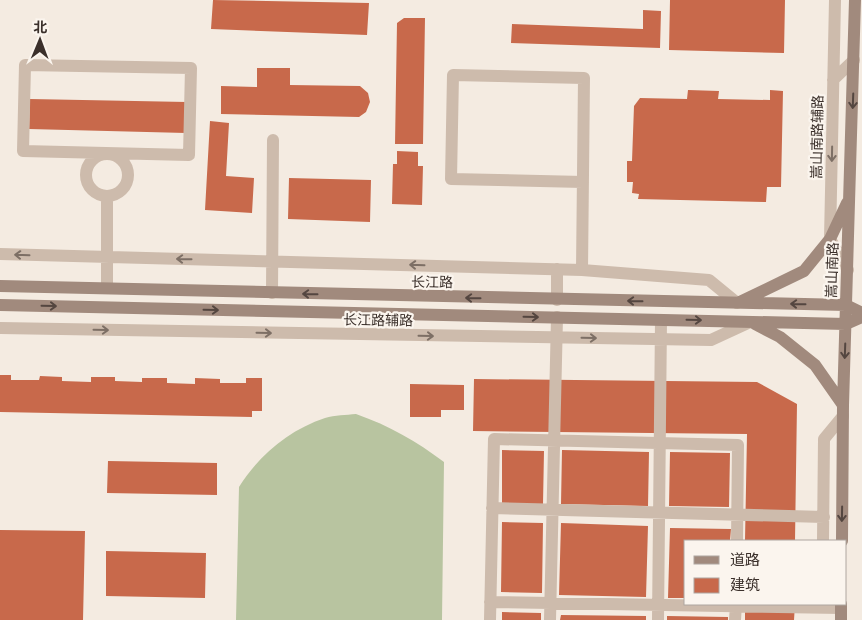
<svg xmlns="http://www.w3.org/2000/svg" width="862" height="620" font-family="Manrope,'Noto Sans SC',sans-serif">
  <rect width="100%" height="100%" fill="#f4ebe1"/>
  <path fill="#b8c4a0" d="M356 414C390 426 416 441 444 462L442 620H236L239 487C259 455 289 430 325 418 335 415 346 415 356 414Z"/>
  <path fill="#c8694b" d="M213 0 369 3 367 35 211 29Z
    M670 0H785L784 53 669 50Z
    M643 10 661 11 660 48 511 43 512 24 643 29Z
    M404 18H425L423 144H395L397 23Z
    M257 68H290V85L360 86 368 93 370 102 366 112 359 117 221 114V86L257 87Z
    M688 90 719 91 718 99 770 100V90L783 91 781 187H767L766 202 638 199 639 194 632 193 633 182H627V161H632L634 106 640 98 687 99Z
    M30 99 187 102 186 133 29 129Z
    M210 121 229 123 226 176 254 178 252 213 205 210Z
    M397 151 418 152V166H423L422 205 392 204 393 164H397Z
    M289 178 371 180 370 222 288 219Z
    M0 375H11V380H39L40 376 62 377V381L91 382V377H115V381L142 382V378H167V383L195 384V378L220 379V383H246V378H262V411H252V417L0 412Z
    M474 379 757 382 797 404 795 541H745L747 434 473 431Z
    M410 384 464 385V410H441V417H410Z
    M502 450 544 451 543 504H502Z
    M562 450 649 452 648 506 561 504Z
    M670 452 730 453 729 507 669 506Z
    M108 461 217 463V495L107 493Z
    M502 522 543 523 542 593 501 592Z
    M561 523 648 526 646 597 559 595Z
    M670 528 731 529 730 541H686V598H668Z
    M0 530 85 531 83 620H0Z
    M106 551 206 553 205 598 106 596Z
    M745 604H795L794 620H745Z
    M502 612 541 613V620H502Z
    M561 615 646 616V620H560Z
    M667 616 728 617V620H667Z"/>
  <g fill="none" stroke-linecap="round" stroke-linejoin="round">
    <path stroke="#cdbbac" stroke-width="12" d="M835 0 830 239 848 270
      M25 65 191 68 189 155 23 151Z
      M833 80 854 60
      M86 175a21 21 0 1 1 42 0a21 21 0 1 1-42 0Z
      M0 254 582 270 709 280 737 303
      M557 269V300
      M582 270 584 78 453 75 451 179 583 182
      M107 288V196
      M272 293 273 140
      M0 328 711 340 750 322
      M492 508 824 517
      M823 541 824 439 843 416
      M490 602 841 608
      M490 620 494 439 738 445 737 541
      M550 620 557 317
      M658 620 661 320
      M735 620 736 604"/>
    <path stroke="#a18a7d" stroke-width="12" d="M0 286 846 305 862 313
      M740 302 804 271 830 239 847 203
      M0 305 846 324 862 317
      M755 324 780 337 815 365 843 405
      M842 541 843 405 855 0
      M841 620V604"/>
  </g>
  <defs><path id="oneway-shaft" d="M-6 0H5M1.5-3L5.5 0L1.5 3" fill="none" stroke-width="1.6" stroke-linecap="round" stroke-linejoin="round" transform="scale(1.25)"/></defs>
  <g stroke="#544640">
    <use href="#oneway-shaft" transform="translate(853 101) rotate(92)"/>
    <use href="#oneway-shaft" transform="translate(310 294) rotate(-179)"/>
    <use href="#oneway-shaft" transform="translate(473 298) rotate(-179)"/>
    <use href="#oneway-shaft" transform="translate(635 301) rotate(-179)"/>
    <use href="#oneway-shaft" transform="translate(798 304) rotate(-179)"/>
    <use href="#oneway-shaft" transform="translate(49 306) rotate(1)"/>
    <use href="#oneway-shaft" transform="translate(211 310) rotate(1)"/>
    <use href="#oneway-shaft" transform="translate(531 317) rotate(1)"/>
    <use href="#oneway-shaft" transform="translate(694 320) rotate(1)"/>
    <use href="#oneway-shaft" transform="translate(845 351) rotate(92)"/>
    <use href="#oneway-shaft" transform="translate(842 514) rotate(91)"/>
  </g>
  <g stroke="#7d6f65">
    <use href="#oneway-shaft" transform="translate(832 154) rotate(91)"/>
    <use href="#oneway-shaft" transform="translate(22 255) rotate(-178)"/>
    <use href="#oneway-shaft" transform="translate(184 259) rotate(-179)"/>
    <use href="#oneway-shaft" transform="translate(417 265) rotate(-178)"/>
    <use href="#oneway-shaft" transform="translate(101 330) rotate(1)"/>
    <use href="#oneway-shaft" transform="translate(264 333) rotate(1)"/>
    <use href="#oneway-shaft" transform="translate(426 336) rotate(1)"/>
    <use href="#oneway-shaft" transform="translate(589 338) rotate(1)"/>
  </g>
  <g text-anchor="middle" stroke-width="4.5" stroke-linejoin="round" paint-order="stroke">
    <g font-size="14" fill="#3b302b" stroke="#fbf5ee">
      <text transform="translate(817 137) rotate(-89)" y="5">嵩山南路辅路</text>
      <text transform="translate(832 270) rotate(-88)" y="5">嵩山南路</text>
      <text transform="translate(432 282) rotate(1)" y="5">长江路</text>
      <text transform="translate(378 320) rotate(1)" y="5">长江路辅路</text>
    </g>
  </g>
  <rect x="684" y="540" width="162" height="65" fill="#fbf5ee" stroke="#aea6a0"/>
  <rect x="694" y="556" width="25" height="8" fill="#a18a7d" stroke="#aea6a0"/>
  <text x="730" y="565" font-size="15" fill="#3b302b">道路</text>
  <rect x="694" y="578" width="25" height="15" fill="#c8694b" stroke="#aea6a0"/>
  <text x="730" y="590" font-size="15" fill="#3b302b">建筑</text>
  <g transform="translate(40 40) rotate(1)" stroke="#fbf5ee" stroke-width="4" paint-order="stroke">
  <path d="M0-4L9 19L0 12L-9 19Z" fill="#3b302b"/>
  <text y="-8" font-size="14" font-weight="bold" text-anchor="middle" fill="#3b302b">北</text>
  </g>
</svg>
